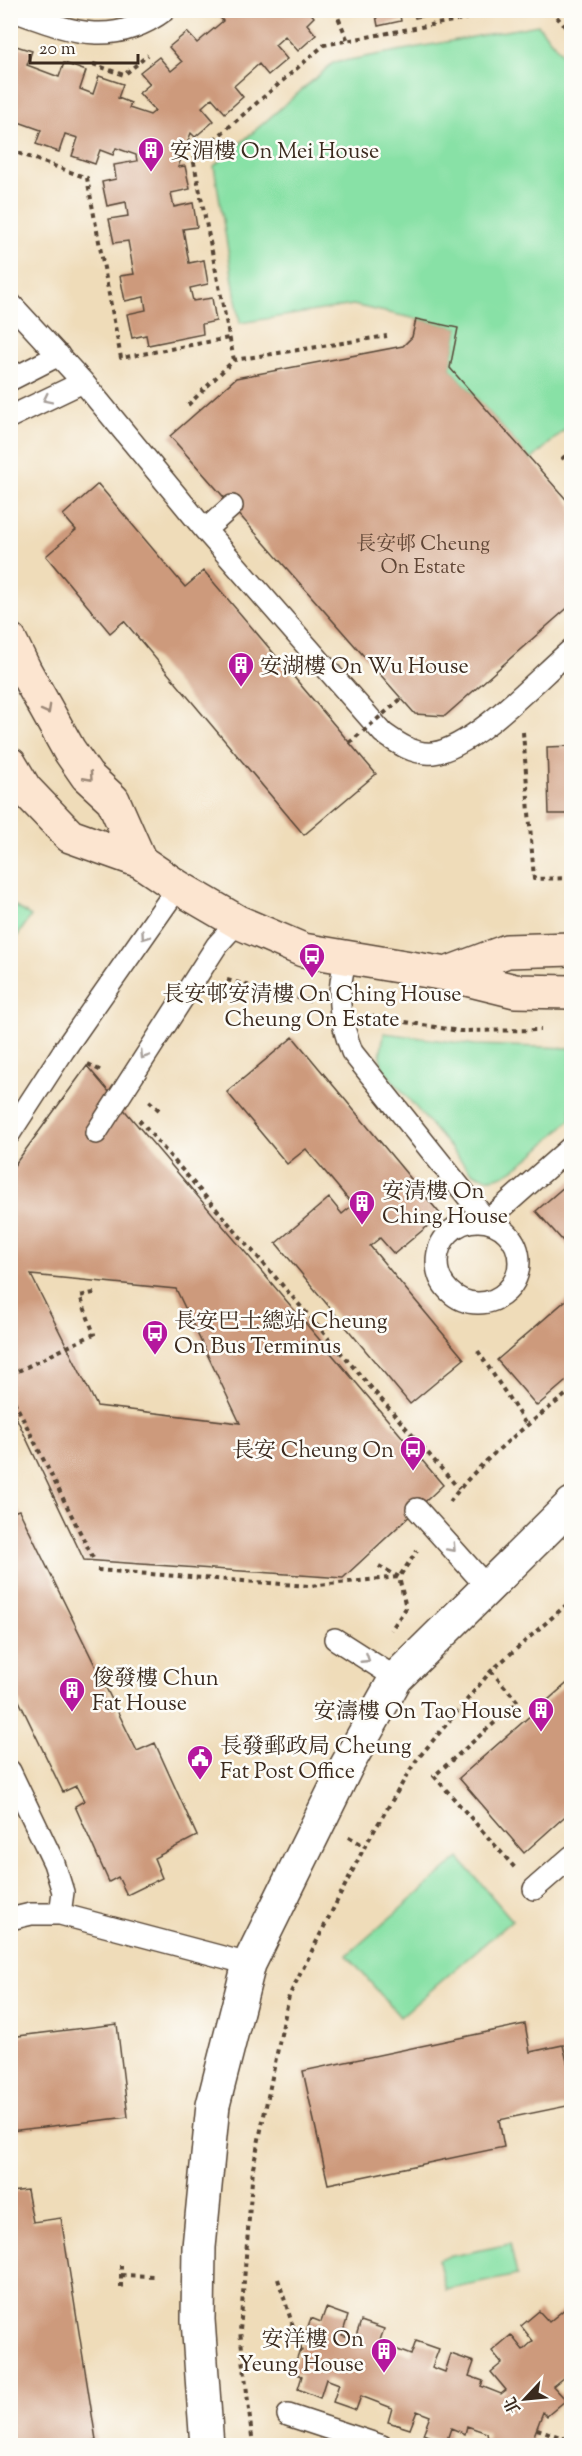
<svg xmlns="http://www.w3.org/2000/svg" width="582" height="2456" font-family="'Sorts Mill Goudy','Noto Serif TC',serif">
  <rect width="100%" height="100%" fill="#fdfcf7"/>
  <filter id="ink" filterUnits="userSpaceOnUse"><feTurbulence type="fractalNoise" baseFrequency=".0167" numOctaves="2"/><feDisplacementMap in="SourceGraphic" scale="12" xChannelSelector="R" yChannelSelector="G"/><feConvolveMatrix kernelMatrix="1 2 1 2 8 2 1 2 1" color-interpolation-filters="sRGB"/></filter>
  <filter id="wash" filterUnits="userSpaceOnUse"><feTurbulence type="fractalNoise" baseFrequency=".008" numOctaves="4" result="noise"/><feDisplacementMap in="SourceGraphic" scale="24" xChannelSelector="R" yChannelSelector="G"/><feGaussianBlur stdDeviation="1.35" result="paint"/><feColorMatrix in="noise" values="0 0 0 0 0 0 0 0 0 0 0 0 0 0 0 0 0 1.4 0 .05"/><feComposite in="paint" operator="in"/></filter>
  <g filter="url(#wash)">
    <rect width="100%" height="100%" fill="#efdcb9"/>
    <path fill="#88e1a6" stroke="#628662" stroke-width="1.5" d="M538 25 571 64V424L531 460 450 368 458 328 353 305 240 323 214 166 333 63Z
      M10 903 31 916 12 944 10 943Z
      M384 1033 475 1045 571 1048V1119C553 1135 516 1176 492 1178 484 1179 477 1175 470 1171L383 1069 380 1057Z
      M459 1858 512 1920 400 2017 347 1955Z
      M510 2244 517 2275 446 2290 438 2259Z"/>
    <g id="blocks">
      <path fill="#cd9a7c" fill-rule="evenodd" d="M214 10H308L314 17 307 24 316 35 298 51 285 36 275 45 287 59 268 75 259 64 234 86 243 97 225 113 212 98 202 107 214 121 195 137 191 133 178 167 185 166 190 189 171 193 174 207 193 203 197 227 183 229 189 263 204 260 208 284 190 288 193 301 212 298 216 321 202 324 203 334 148 345 146 335 132 338 127 314 146 310 144 297 125 301 120 276 134 274 128 241 114 243 109 219 128 216 126 202 107 206 102 182 116 179 114 165 137 161 136 155 116 148 113 155 100 150 95 164 72 156 78 138 65 134 59 152 36 144 41 130 10 119V44L32 51 27 65 59 77 64 63 86 71 80 89 93 94 99 76 123 84 118 98 131 103 129 108 150 115 155 111 139 93 150 84 140 72 159 57 171 71 182 62 169 47 187 32 197 43 223 21Z
        M375 10H399L401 21 378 26Z
        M413 10H438L439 13 415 18Z
        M416 319 458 328 450 368 572 506V604L445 716 415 714 170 436 236 378 403 346 412 337Z
        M98 484 185 587 204 571 376 774 304 835 124 621 110 633 46 556 76 530 63 515Z
        M572 746V814H549L547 747Z
        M293 1037 441 1215 394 1254 380 1238 370 1246 464 1359 410 1404 276 1243 329 1198 342 1214 353 1205 306 1149 287 1164 227 1092Z
        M87 1066 443 1485 343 1578 84 1560 15 1415 10 1417V1171ZM31 1275 176 1289 240 1423 97 1406Z
        M572 1180V1251L536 1211Z
        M572 1295V1376L537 1406 497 1360Z
        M19 1510 137 1751 155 1743 197 1836 154 1858 162 1878 127 1895 118 1877 109 1882 75 1806 84 1801 76 1786 63 1792 10 1682V1513Z
        M572 1679V1810L524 1853 459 1778Z
        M117 2024 128 2117 10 2131V2037Z
        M525 2024 530 2052 563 2045 572 2082V2105L499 2120 504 2147 328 2184 303 2071Z
        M27 2190 33 2222 61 2218 96 2440 62 2446H10V2192Z
        M572 2303V2386L564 2377 553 2386 566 2400 547 2416 543 2412 530 2446H463L488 2439 487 2433 467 2426 465 2434 451 2428 446 2443 423 2434 430 2416 417 2411 410 2429 388 2422 392 2408 361 2396 356 2410 333 2402 339 2384 326 2379 320 2398 298 2389 302 2376 292 2372 311 2318 321 2322 326 2308 348 2316 342 2335 355 2339 361 2321 384 2329 379 2343 411 2355 416 2341 439 2349 432 2367 445 2372 451 2354 474 2362 469 2376 483 2381 481 2386 501 2394 506 2390 491 2372 502 2363 492 2351 511 2335 523 2350 533 2341 521 2326 539 2311 549 2322Z"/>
    </g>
  </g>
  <g filter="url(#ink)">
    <use href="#blocks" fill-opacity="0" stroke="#564535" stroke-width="1.5"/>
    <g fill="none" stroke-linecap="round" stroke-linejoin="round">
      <g stroke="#564535" stroke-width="24">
        <path id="service" d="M11 10C67 30 111 50 165 10
          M10 303 83 382 205 530 383 733C397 743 414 755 433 753 474 748 539 677 572 649
          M10 380 59 355
          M10 417 83 382
          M205 530 232 506
          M346 957C336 996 338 1015 352 1052L487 1221 572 1146
          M10 1133 64 1050 178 887
          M96 1133 217 945 238 922
          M437 1262a41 41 0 1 1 82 0a41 41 0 1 1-82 0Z
          M417 1509 487 1587
          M335 1639 396 1678
          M10 1771 54 1863 63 1892 60 1914
          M534 1889 572 1856
          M10 1919 31 1914H60L249 1964
          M288 2415 382 2446"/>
      </g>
      <g stroke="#564535" stroke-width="36">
        <path id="tertiary" d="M207 2446 198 2320 199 2247 213 2105 249 1964 347 1765 396 1678 572 1504"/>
      </g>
      <g stroke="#564535" stroke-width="36">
        <path id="secondary" d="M10 640 25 671 69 750 87 776 113 800 140 861
          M10 764 25 789 70 836 140 861 178 887 238 922 303 950 446 974 515 991 572 992
          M446 974 507 951 572 949"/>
      </g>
      <path stroke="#564535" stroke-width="4" stroke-dasharray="4.5 4.5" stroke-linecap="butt" d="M335 10 348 41
        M551 10 572 35
        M193 17 201 10
        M93 64 124 75 148 55
        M10 150 87 178 121 358 229 338
        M234 360 193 158 324 45 511 10
        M188 405 234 360 387 336
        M572 450 563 458 572 467
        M523 732 534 879 572 878
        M227 980 310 1001
        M370 1016 459 1031 541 1030
        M88 1064 103 1072
        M149 1101 160 1111
        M139 1120 459 1489
        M478 1351 527 1426
        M10 1375 94 1334 80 1296 98 1292
        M10 1393 94 1560
        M450 1502C475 1464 535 1419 572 1390
        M379 1566 399 1577 406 1608 391 1630
        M97 1570 309 1586 399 1577 417 1551
        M491 1671 518 1702 434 1776 515 1868
        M349 1837 365 1846
        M121 2265V2288
        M121 2275 153 2276
        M278 2279 302 2355
        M537 2429 572 2441
        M253 2446 240 2331 253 2168 289 1996 365 1846 415 1762 491 1671 572 1600"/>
      <use href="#service" stroke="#fff" stroke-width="21"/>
      <use href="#tertiary" stroke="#fff" stroke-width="33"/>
      <use href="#secondary" stroke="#fce5d0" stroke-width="33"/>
      <path stroke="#564535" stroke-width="4" stroke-dasharray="4.5 4.5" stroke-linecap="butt" d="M349 743 401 699"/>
    </g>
    <defs><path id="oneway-chevron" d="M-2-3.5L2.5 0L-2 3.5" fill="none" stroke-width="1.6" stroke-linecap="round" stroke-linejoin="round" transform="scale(1.5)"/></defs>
    <g stroke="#a79f9a">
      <use href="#oneway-chevron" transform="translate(47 399) rotate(154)"/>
      <use href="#oneway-chevron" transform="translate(145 936) rotate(125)"/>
      <use href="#oneway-chevron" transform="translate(144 1055) rotate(123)"/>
      <use href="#oneway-chevron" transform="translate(452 1548) rotate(47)"/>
      <use href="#oneway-chevron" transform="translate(366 1659) rotate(33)"/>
    </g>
    <g stroke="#9c8877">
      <use href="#oneway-chevron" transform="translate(47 710) rotate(61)"/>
      <use href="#oneway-chevron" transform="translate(89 777) rotate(48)"/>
    </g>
  </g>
  <defs>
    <g id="building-pin" transform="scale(1.35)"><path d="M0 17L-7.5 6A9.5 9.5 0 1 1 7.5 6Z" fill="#b5179e" stroke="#fdfcf7"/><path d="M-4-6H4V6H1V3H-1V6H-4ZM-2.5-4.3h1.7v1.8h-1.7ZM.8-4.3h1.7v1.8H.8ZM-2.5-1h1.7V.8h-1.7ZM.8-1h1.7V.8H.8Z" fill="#fff"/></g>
    <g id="bus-pin" transform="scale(1.35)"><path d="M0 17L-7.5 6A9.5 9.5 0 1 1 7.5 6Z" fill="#b5179e" stroke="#fdfcf7"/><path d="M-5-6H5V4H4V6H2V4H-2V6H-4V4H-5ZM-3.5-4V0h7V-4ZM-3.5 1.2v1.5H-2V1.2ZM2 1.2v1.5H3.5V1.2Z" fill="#fff"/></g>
    <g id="civic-pin" transform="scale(1.35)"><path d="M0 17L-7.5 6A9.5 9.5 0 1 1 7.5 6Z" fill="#b5179e" stroke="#fdfcf7"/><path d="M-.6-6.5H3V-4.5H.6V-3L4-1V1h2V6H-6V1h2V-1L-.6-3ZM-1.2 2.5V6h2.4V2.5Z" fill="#fff"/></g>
  </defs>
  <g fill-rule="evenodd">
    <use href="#building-pin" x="151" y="150"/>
    <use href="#building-pin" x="241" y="665"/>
    <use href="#bus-pin" x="312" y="956"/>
    <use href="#building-pin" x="362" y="1203"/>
    <use href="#bus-pin" x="155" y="1333"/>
    <use href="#bus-pin" x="413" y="1449"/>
    <use href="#building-pin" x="72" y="1690"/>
    <use href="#building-pin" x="541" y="1710"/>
    <use href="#civic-pin" x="200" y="1758"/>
    <use href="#building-pin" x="384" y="2351"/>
  </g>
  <g text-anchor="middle" stroke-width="5" stroke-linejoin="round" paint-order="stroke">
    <g font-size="20" fill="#604636">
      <text x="423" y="550">長安邨 Cheung<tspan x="423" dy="23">On Estate</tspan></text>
    </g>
    <g font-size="22" fill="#3b2a1e" stroke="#fdfcf7" text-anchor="start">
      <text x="170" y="158">安湄樓 On Mei House</text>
      <text x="260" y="673">安湖樓 On Wu House</text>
      <text x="312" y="1001" text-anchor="middle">長安邨安清樓 On Ching House<tspan x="312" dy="25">Cheung On Estate</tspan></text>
      <text x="382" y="1198">安清樓 On<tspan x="382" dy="25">Ching House</tspan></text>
      <text x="174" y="1328">長安巴士總站 Cheung<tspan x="174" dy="25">On Bus Terminus</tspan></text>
      <text x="394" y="1457" text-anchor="end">長安 Cheung On</text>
      <text x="92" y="1685">俊發樓 Chun<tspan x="92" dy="25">Fat House</tspan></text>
      <text x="522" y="1718" text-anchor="end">安濤樓 On Tao House</text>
      <text x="220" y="1753">長發郵政局 Cheung<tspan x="220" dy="25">Fat Post Office</tspan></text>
      <text x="364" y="2346" text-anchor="end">安洋樓 On<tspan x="364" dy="25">Yeung House</tspan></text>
    </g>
  </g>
  <rect width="582" height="2456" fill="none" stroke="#fdfcf7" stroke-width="36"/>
  <g transform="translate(525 2399) rotate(244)" stroke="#fdfcf7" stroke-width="4.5" paint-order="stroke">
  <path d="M0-4.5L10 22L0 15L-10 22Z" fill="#3b2a1e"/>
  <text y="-9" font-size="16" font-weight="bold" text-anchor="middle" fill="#3b2a1e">北</text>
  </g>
  <path d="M30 54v9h108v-9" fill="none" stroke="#3b2a1e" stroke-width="3"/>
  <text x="39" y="54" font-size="18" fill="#3b2a1e" stroke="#fdfcf7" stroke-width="4.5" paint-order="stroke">20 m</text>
</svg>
